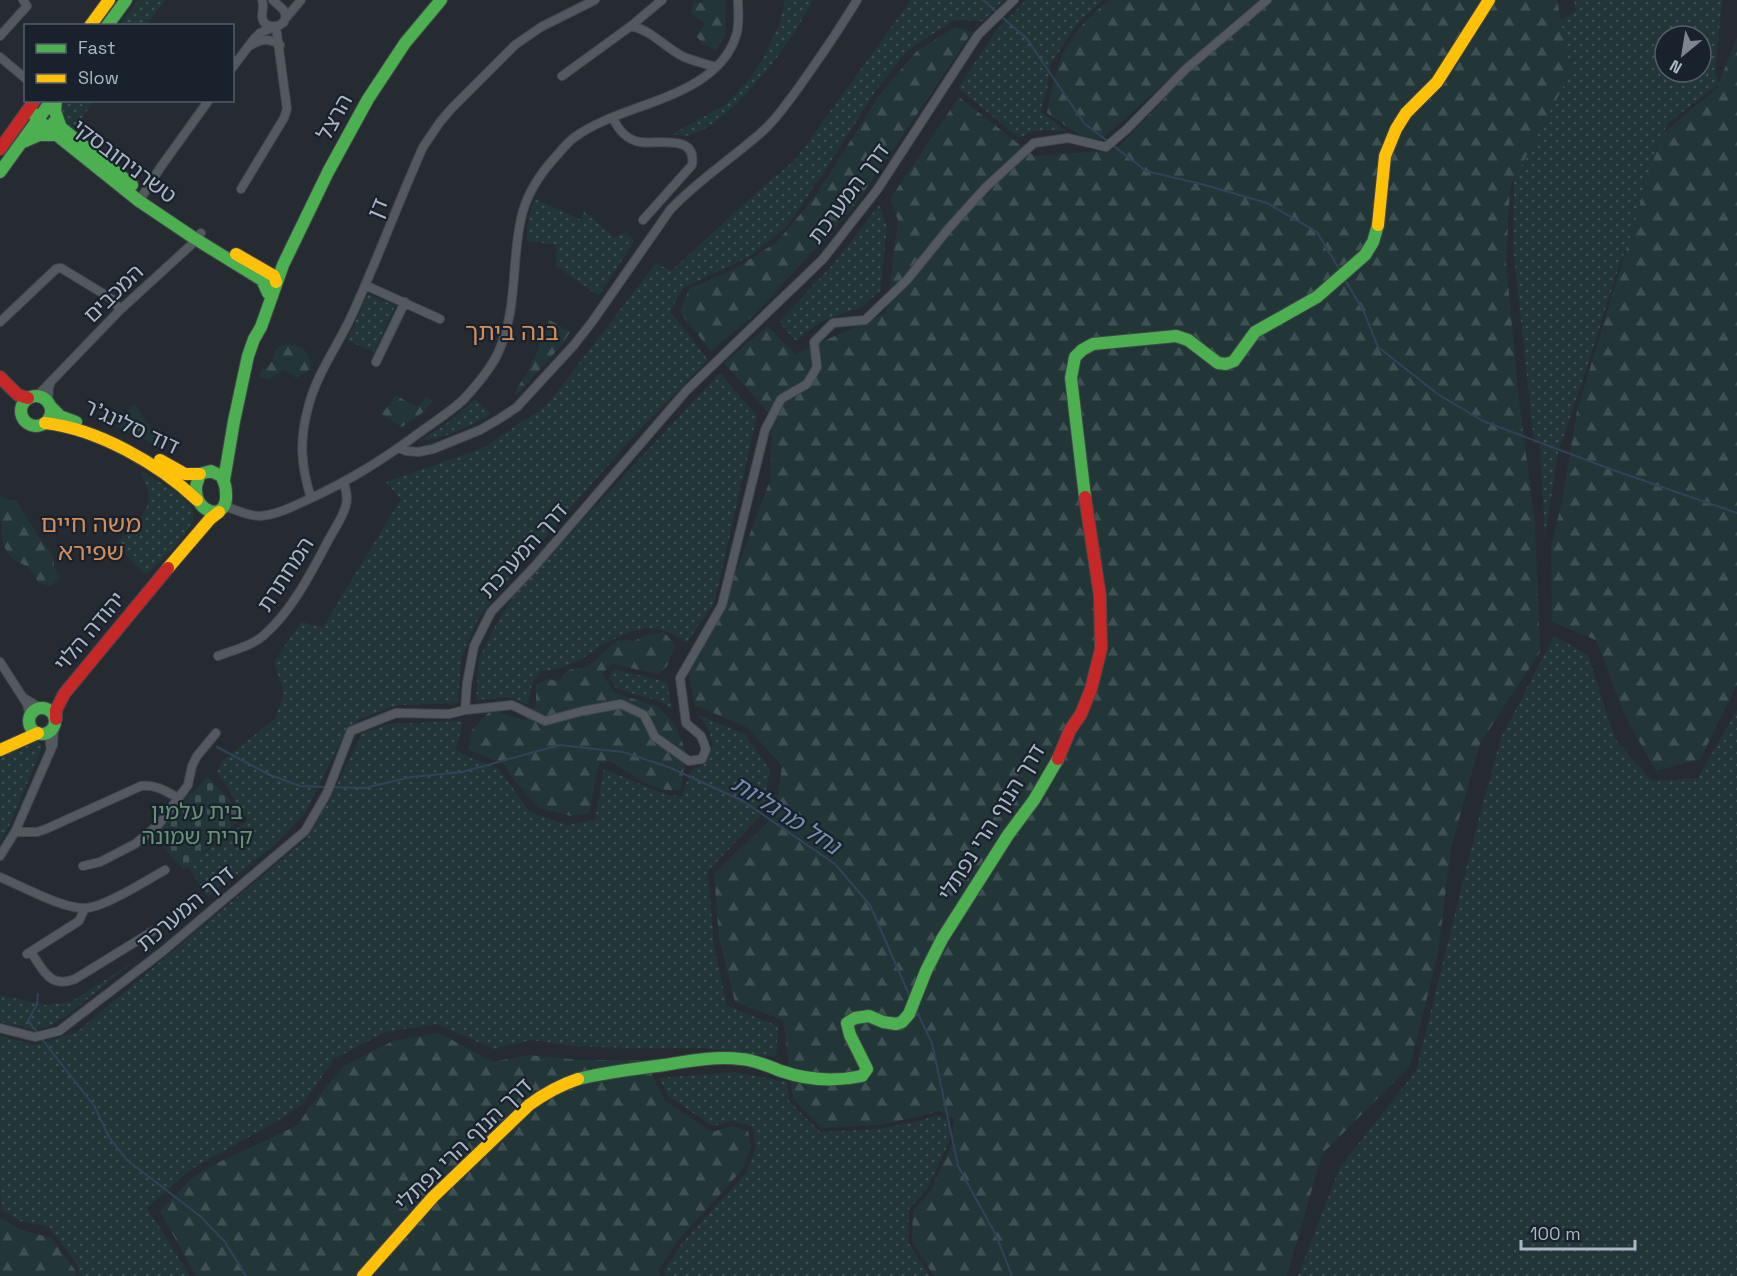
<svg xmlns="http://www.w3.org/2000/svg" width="1737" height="1276" font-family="'Space Grotesk','Noto Sans Hebrew',sans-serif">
  <defs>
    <pattern id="grass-dots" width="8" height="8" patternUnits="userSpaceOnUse" patternTransform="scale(1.5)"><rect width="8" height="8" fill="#223537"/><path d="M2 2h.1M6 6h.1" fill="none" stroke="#3f5052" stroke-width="1.8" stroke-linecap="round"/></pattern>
    <pattern id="forest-firs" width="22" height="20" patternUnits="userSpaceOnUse" patternTransform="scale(1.5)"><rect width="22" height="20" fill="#223537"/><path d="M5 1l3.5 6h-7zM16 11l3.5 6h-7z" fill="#3f5052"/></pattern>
    <pattern id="cemetery-stones" width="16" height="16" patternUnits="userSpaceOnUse" patternTransform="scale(1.5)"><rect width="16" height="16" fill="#223537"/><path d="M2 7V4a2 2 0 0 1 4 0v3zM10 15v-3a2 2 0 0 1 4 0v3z" fill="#3f5052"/></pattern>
  </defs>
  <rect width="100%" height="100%" fill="#252b31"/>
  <path fill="url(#grass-dots)" fill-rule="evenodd" d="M138 0H165L147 25H119Z
    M785 0H813C804 16 795 32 784 47 767 73 718 131 686 136 682 136 677 135 673 134L726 104 746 83 762 61 780 22Z
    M911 0H1004L983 21 954 20 907 51 876 90 822 175 786 227 749 257 683 288 670 311 708 360 632 438 515 571 478 619 461 659 458 703 399 705 359 719 341 741 305 813 275 845 208 897 187 866 248 820 217 772 223 760 275 719 284 693 274 662 301 622 323 627 401 499 386 482 483 448 547 405 656 263 671 271 758 191 795 160Z
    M1026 0H1103L1078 23 1050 65 1047 90 1040 111 1065 130 1033 131 1019 138 958 88 996 31Z
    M1574 0H1722L1715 74 1720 83 1668 123 1657 145 1651 176 1652 188 1620 263 1588 364 1558 452 1545 538 1540 445 1534 442 1513 246 1514 185 1523 41 1576 11ZM1665 36H1701V72H1665Z
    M65 101H94L76 126 74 132C65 123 59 113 65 101Z
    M535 199 581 220 583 211 615 237 627 232 634 241 599 296 556 266 557 245 527 241 528 218Z
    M879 205 887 227 880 291 861 307 822 321 796 341 779 322 836 261Z
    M368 294 395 306 374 352 347 340Z
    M720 373 757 416 714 604 686 643 669 632 650 628 629 632 600 646 579 661 556 669 541 671 532 684 528 705 510 697 476 700 479 659 497 623 518 589Z
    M475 399 491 414C470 426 443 440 419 441L445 425Z
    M140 470 184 497C189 504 195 511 193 519 190 535 158 563 146 575L115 544C126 532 148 516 149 498 149 490 143 479 140 470Z
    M1554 636 1588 655 1615 739 1652 781 1698 778 1737 710V1276H1298L1340 1167 1416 1071 1477 825 1501 738Z
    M614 669 667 682 672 709 659 701 617 689 609 678Z
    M698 715 745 734 770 770 762 814 708 871 714 946 727 1006 778 1026 776 1057 703 1048H629L571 1046 531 1040 494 1049 437 1024 385 1032 334 1059 302 1105 272 1124 190 1170 147 1208 190 1276H79L77 1264 49 1227 20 1221 2 1210 0 1191V1036L35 1045 77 1032 307 838 334 791 362 733 389 724 463 721 456 750 466 756 498 768 530 812 567 825 595 820 604 769 667 795 682 796 691 770 702 765 713 746 709 730Z
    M36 739 41 744V750L12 820 0 843V757Z
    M136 960 66 1016 48 1027 32 1029 0 1022V995L45 1005 71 1002Z
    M736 1072 787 1082 789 1101 820 1132 879 1129 918 1121 939 1115 950 1121 949 1142 928 1188 909 1209 908 1242 930 1276H665L664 1270 683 1242 746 1173 756 1147 753 1127 732 1121 713 1126 669 1097 659 1078Z"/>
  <path fill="url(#forest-firs)" d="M703 0H725L726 36 715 50 704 45 696 36 705 24 691 13 694 1 702 3Z
    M1109 0H1258L1102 139 1082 137 1047 113C1052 89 1056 62 1070 41 1080 25 1095 12 1109 0Z
    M1273 0H1557L1571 72 1510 187 1506 263 1519 400 1535 523 1540 652 1480 743 1451 848 1438 953 1410 1066 1322 1154 1287 1276H934L912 1241 913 1211 931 1190 952 1143 954 1119 940 1111 917 1117 879 1125 821 1128 793 1099 783 1020 735 1002 719 938 714 874 775 815 782 766 748 728 695 705 688 671 722 609 770 480 772 417 724 363 768 326 795 354 886 313 898 220 890 199 959 97 1034 156 1116 150 1200 61Z
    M955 27 972 32 891 153 851 210 756 313 711 351 680 313 689 289 738 267 777 242 814 198 881 93 916 52Z
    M1737 37V685L1700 759 1656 771 1625 716 1596 640 1552 622 1551 547 1562 501 1577 411 1661 135 1717 88Z
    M548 319 570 332 560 347 517 395 514 393C531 368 540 348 548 319Z
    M282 345C301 344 306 347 312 365L307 372 296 378 284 369 268 380 259 376 262 369C271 367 274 358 275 350Z
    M395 395 417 407 426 397 433 401 422 413 402 427 380 413 390 405Z
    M134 404 157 437 159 448 137 435 115 426Z
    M0 496 8 500H16L37 534 54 557V567L60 577 51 586C33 583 39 579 29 568 25 564 17 563 12 558 3 550 0 534 2 523L0 520Z
    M664 632 675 645 667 666 658 674 612 664 602 674 615 693 658 707 675 724 686 752 681 789C657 796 630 773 610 761L600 763C593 779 594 796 589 813L571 816 539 808 515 781 503 763 468 750 472 730 491 710 525 720 536 704V685L547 679 559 681C571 662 574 673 588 666 597 660 608 647 618 640L634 641 646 635Z
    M439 1033 493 1062 528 1055 579 1060H645L665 1101 712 1132 732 1126 748 1131 751 1147 742 1170 679 1239 659 1269 660 1276H196L160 1211 191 1179 213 1165 298 1125 308 1109 344 1066 393 1041Z
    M0 1217 19 1229 51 1238 75 1270 76 1276H0Z"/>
  <path fill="url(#cemetery-stones)" d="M208 777 244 816 184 870 151 834Z"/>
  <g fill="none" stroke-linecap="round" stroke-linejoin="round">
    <path stroke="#31435b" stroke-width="2" d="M983 0 997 12
      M1001 16 1027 39 1084 123 1146 171 1201 184 1267 203 1317 232 1341 272
      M1345 280 1364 312 1378 347 1439 395 1483 421 1613 470 1737 513
      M217 747 270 775 300 786 327 787
      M333 787 365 788 411 777 462 772 560 745 623 752 671 768 743 801 835 864 870 905 910 997
      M916 1010 932 1043 958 1166 996 1235 1012 1276
      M38 1033 28 1021 37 1004 38 994
      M41 1038 95 1107 109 1137 127 1160 200 1216 225 1242 246 1276"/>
    <g stroke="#42474c" stroke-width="10">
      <path id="street" d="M262 0C264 6 263 9 262 15 262 28 276 29 284 22 289 10 280 8 273 0
        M285 19 301 0
        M631 26 662 0
        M0 36 27 6 23 0
        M251 45C262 39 269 38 280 45
        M0 57 26 79
        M232 68 254 39 260 33 273 27
        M562 76 631 26C652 30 665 48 684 57 694 61 705 64 716 67
        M613 117C617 129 627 140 640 142 658 145 697 133 692 165L643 220
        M241 189 284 118 287 109 276 27
        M139 201 160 168 209 100
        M365 285 440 319
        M0 322 56 269 61 268 112 299 120 310
        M376 362 405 302
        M34 396 39 394 120 310 191 245 201 233
        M48 402 49 387 51 382
        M399 448 406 451 418 452 433 449 480 430 499 419 517 407 574 345 592 322 670 210C698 180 733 158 764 130 777 118 788 102 799 87 819 59 839 30 857 0
        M311 498C301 466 299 441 308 408 316 375 337 347 351 317 377 261 398 203 423 147L440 122 452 108 515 45 541 27 595 0
        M225 506C236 510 247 516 260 516 276 515 292 507 307 500 351 480 384 459 423 430 437 420 451 411 463 400 476 386 490 370 498 353 518 310 511 263 521 219 526 194 542 171 559 153 564 147 569 141 575 137 622 102 715 100 736 36 740 24 738 12 738 0
        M218 656C233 650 252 646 264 635 292 611 312 571 329 539 335 528 343 517 346 505 348 498 346 490 344 482
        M0 662 27 704 30 717
        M24 698 40 708
        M465 710 512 705 545 721 583 711 621 704 644 715 655 737 689 761 702 759 706 749 701 736 686 723 680 678 722 605 765 430 781 399 807 384 817 367 814 342 833 323 865 320 907 280 949 228 985 188 1034 143 1068 138 1106 147 1127 129 1186 69 1267 0
        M43 734 49 738 51 749
        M15 832H37L46 829 141 786C155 784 166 791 178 798
        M0 856 15 832 53 745 54 726
        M83 866 100 862 135 844 159 824 188 785 192 766 197 756 216 733
        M0 877C21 886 65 910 86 908 105 907 147 880 165 870
        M31 952C43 970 50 989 75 979L153 931
        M27 954 79 921 85 908
        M0 1028 35 1037 59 1031 162 952 305 831 327 793 351 731 396 713 449 714 465 710 467 683 474 646 491 612 534 567 687 390 823 259 877 190 978 35 1014 0"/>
    </g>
    <g stroke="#42474c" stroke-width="14">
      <path id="fast" d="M107 26 126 0
        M56 100 55 111 61 128
        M33 113 38 120 139 201 194 238 262 280 268 293
        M54 122 132 185
        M23 142 39 135H57
        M0 172 52 100
        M21 411a15 15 0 1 1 30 0a15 15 0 1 1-30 0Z
        M50 406 60 416 76 422
        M211 471 221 476C225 482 226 487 226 494 228 523 194 513 196 488 196 484 199 478 200 474Z
        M224 480 234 421 248 356 254 339 261 327 283 265 328 172 368 99 405 43 441 0
        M1085 497 1071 378 1075 357 1082 350 1093 344 1176 336 1188 340 1218 363 1226 364 1234 361 1255 332 1317 297 1365 255 1373 242 1378 225
        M29 721a13 13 0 1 1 26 0a13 13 0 1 1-26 0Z
        M578 1079C606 1072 635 1069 664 1065 689 1061 715 1056 741 1059 755 1060 768 1066 781 1071 807 1080 834 1082 862 1076L867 1069 850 1035 847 1023 855 1018 869 1016 883 1022 896 1024 902 1022 909 1014 926 971 942 939 1008 835 1034 800 1058 759"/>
    </g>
    <g stroke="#42474c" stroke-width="14">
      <path id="slow" d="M90 26 109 0
        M1378 225 1385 156 1396 129 1406 113 1437 82 1489 0
        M236 254 274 276 276 282
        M45 423C98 429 159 464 197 500
        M160 460 185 474H200
        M168 568 210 519 219 512
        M0 750 38 733
        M363 1276 433 1197 529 1105C544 1094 560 1085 578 1079"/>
    </g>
    <g stroke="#42474c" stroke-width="14">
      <path id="jam" d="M0 149 35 100
        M0 377 18 395 28 398
        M56 719V710L64 694 168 568
        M1058 759 1070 730 1081 714 1091 689 1101 649 1100 596 1085 497"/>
    </g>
    <use href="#street" stroke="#545960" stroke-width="8"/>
    <use href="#fast" stroke="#4caf50" stroke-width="12"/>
    <use href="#slow" stroke="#ffc107" stroke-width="12"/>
    <use href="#jam" stroke="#c62828" stroke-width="12"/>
  </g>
  <g text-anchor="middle" stroke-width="4.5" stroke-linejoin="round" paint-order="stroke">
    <g font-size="22" fill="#adb6c5" stroke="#18212c">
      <text transform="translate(334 117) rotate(-61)" y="8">הרצל</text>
      <text transform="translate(125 161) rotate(37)" y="8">טשרניחובסקי</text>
      <text transform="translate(848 193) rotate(-53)" y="8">דרך המערכת</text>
      <text transform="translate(377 208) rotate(-67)" y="8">דן</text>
      <text transform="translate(113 293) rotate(-44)" y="8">המכבים</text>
      <text transform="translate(132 426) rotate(25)" y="8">דוד סלינג'ר</text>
      <text transform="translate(523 550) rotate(-48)" y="8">דרך המערכת</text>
      <text transform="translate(285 574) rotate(-57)" y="8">המחתרת</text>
      <text transform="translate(89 631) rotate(-50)" y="8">יהודה הלוי</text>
      <text transform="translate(991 822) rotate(-58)" y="8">דרך הנוף הרי נפתלי</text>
      <text transform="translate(185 908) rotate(-40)" y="8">דרך המערכת</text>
      <text transform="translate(463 1144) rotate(-44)" y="8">דרך הנוף הרי נפתלי</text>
    </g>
    <g font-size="22" fill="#649570" stroke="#18212c">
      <text x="197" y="819">בית עלמין<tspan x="197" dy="25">קרית שמונה</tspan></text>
    </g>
    <g font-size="24" fill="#d58e58" stroke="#18212c">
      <text x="512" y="340">בנה ביתך</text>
      <text x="91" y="532">משה חיים<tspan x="91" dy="28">שפירא</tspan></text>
    </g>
    <g font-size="24" font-style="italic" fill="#748dae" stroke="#18212c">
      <text transform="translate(786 815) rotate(33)" y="8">נחל מרגליות</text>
    </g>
  </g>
  <rect x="24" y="24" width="210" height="78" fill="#18212c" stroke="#545d69" stroke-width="1.5"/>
  <rect x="36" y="44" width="30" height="9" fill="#4caf50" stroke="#545d69" stroke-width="1.5"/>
  <text x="78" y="54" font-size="18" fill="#adb6c5">Fast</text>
  <rect x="36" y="74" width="30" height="9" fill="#ffc107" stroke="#545d69" stroke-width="1.5"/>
  <text x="78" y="84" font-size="18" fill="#adb6c5">Slow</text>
  <g transform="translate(1683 54) rotate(210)"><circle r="28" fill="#18212c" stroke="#545d69" stroke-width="1.5"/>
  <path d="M0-4.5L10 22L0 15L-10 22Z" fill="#7d8591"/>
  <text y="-9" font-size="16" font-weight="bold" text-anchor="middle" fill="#adb6c5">N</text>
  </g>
  <path d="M1521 1240v9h114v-9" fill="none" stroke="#adb6c5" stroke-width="3"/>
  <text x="1530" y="1240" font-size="18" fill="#adb6c5" stroke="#18212c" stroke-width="4.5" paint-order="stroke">100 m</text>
</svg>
